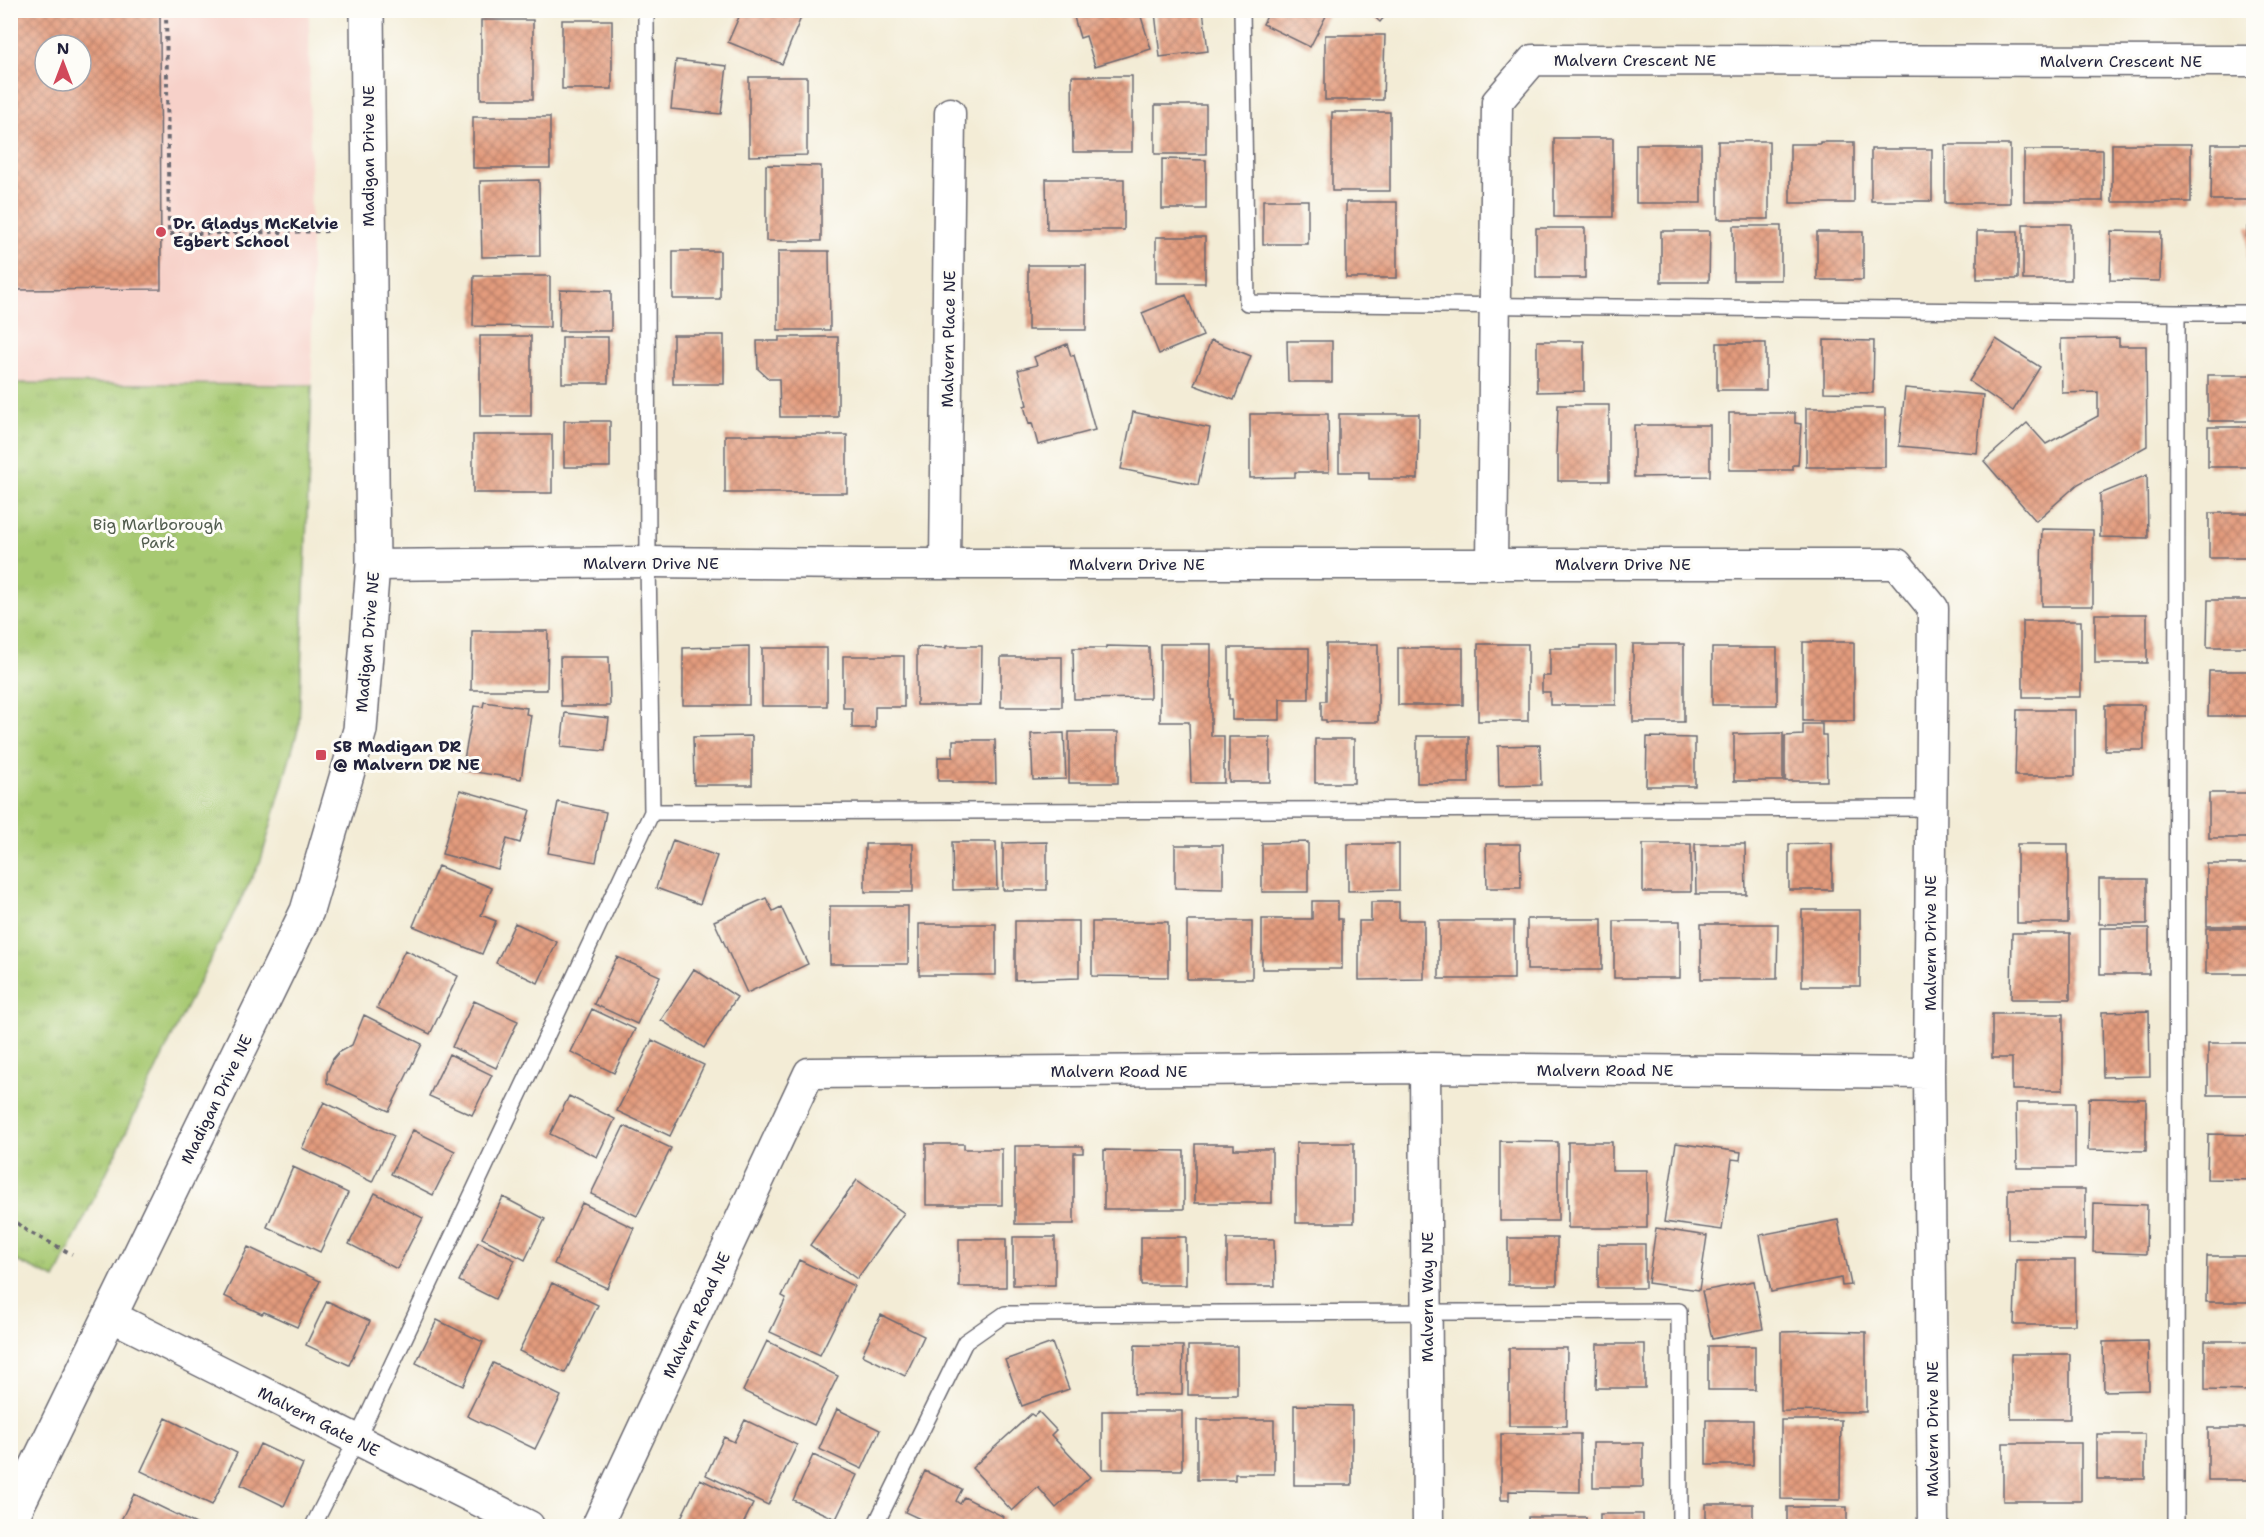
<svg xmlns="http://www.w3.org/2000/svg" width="2264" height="1537" font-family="'Shantell Sans',sans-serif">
  <defs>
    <pattern id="park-tufts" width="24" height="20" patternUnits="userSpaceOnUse" patternTransform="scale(1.5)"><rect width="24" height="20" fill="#a7c972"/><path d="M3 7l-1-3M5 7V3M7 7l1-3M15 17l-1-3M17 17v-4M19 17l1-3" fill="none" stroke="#8fac64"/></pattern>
    <pattern id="building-cross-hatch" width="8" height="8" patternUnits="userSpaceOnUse" patternTransform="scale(1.5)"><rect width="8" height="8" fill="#e39b7d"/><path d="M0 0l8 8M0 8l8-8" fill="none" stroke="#b87e68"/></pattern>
  </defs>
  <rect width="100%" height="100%" fill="#fdfcf7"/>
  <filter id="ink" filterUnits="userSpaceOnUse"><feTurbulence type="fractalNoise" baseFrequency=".0167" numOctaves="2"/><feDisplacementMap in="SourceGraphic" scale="12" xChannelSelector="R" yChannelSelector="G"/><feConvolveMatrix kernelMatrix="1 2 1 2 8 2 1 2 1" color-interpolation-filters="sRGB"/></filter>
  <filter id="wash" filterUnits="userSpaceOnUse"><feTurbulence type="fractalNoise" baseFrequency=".008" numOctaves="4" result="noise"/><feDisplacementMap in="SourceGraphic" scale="24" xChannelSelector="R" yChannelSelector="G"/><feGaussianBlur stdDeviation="1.35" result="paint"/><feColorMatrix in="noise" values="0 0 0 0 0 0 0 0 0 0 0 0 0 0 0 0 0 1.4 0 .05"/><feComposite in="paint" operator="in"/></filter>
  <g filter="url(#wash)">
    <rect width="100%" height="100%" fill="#f3ecd6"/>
    <path fill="#f7d1c9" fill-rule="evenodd" d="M11 11H309L312 385 11 383ZM45 45H81V81H45Z"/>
    <path fill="url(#park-tufts)" stroke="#647656" stroke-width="1.5" d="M11 383 312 385 299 726 261 860 184 1012 55 1279 10 1258Z"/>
    <g id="blocks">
      <path fill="url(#building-cross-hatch)" fill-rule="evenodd" d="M10 10H160L161 289 10 290ZM45 45H81V81H45Z
        M742 10H804L782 64 728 42Z
        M1072 10H1139L1151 49 1095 66 1086 36 1080 38Z
        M1166 10H1203L1208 51 1160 57 1155 12Z
        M1270 10H1329L1310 47 1263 24Z
        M1367 10H1390L1380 22Z
        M481 20H533V99H481Z
        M562 20H612V89H562Z
        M1325 35H1385L1383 100H1325Z
        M676 60 727 66 721 114 671 109Z
        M1072 76H1132V152H1073Z
        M749 77H807V155L749 156Z
        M1155 105H1206V154H1155Z
        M1332 112H1390V191H1332Z
        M473 117H550V168H473Z
        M1554 138H1613V217H1554Z
        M1718 141H1769V219H1718Z
        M1820 142H1854V203H1790V144H1820Z
        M1636 144H1701V203H1636Z
        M2112 144H2191V202H2112Z
        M2212 144H2254V200H2211Z
        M1945 145H2010V203H1945Z
        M1871 149H1932V201H1871Z
        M2024 150H2103V201H2024Z
        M1162 159 1206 160V209H1162Z
        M766 165 821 166V241H766Z
        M1046 179H1124V230H1047Z
        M539 180 540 256 482 257 480 181Z
        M1263 200H1308V244H1263Z
        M1346 202H1397V278H1346Z
        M2023 224H2071V280H2023Z
        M1733 226H1781V280H1733Z
        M2247 227H2254V280H2247Z
        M1536 228H1585V278H1536Z
        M1661 231H1710L1709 282H1661Z
        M1977 231H2018V279H1977Z
        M2111 231 2161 232 2160 281 2110 280Z
        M1817 232H1863V280H1817Z
        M1156 237H1205V283H1156Z
        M673 251H720V299H673Z
        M778 251H829L830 330H778Z
        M1028 265H1086V330H1028Z
        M474 276H550V327L473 326Z
        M560 290 611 291V331H559Z
        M1186 295 1203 336 1159 354 1142 313Z
        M673 335H724V384H673Z
        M480 336H531V416H480Z
        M562 337H608V383H562Z
        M779 337H838V417H780L779 379H769L758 369 757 341H779Z
        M2119 338V346H2146L2147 446 2078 484 2036 521 1984 461 2027 423 2046 444 2098 416V392L2062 393 2061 339Z
        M1996 339 2040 367 2013 411 1969 381Z
        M1211 340 1251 356 1234 400 1194 385Z
        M1824 340 1874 341 1873 393 1824 392Z
        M1287 341H1332V382H1288Z
        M1537 341H1584V391L1537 392Z
        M1717 343H1766V390H1717Z
        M1067 344 1071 356 1074 355 1095 430 1038 445 1032 423 1029 424 1024 406 1027 405 1018 370 1037 365 1034 357Z
        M2208 375H2253V421H2208Z
        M1905 388 1983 395 1977 453 1899 446Z
        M1558 405H1609V481H1558V455H1556Z
        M1806 408H1885V467H1806Z
        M1133 412 1210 428 1198 485 1121 469Z
        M1729 413H1795V423L1801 424 1798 465H1793V470H1729Z
        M1250 414H1328L1329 472H1295V477L1250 478Z
        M1339 414H1419L1418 479H1369V472H1339Z
        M564 421H610V467H564Z
        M1634 425H1710V476L1634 477Z
        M2208 427H2252V467H2208Z
        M473 435H552V493H473Z
        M725 435H847V493H725Z
        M2147 475 2148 538 2100 537V494Z
        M2209 513H2254V558H2209Z
        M2042 529 2093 530V606H2042V571H2041Z
        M2208 600H2254V647H2207Z
        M2095 614H2147V663H2095Z
        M2023 621H2081V697H2023Z
        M472 631H548L547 690H471Z
        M1803 642H1854V721H1803Z
        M1160 644H1211V736H1224V783H1191L1189 722H1160Z
        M1326 644H1378V722H1326V720H1321V701H1326Z
        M1478 644H1528V721H1478Z
        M1633 644H1684V722H1633Z
        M749 646V705H683V648Z
        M946 646H982L981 705H917V647L946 648Z
        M1106 646 1149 647 1150 698 1074 699 1073 648H1106Z
        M1581 646H1616V705H1550V692H1542V676H1550V648H1581Z
        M762 648H827V706H762Z
        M1229 648H1309V699H1280V720H1232V699H1229Z
        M1398 648H1463V705H1398Z
        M1712 648H1777V705H1712Z
        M843 656H904V707H875V728H852V708H843Z
        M560 657H609L610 706H561Z
        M1001 657H1062V707H1001Z
        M2209 671H2254V716H2208Z
        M484 702 527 708 526 714 531 715 521 779 462 770 474 706 483 707Z
        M2105 705H2144V750H2105Z
        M2017 710H2075V776H2015Z
        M565 713 609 718 605 751 561 747Z
        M1803 724H1822V735H1826L1827 781H1785V736L1803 735Z
        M1069 732H1118V783H1069Z
        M1064 733 1066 779 1033 780 1031 734Z
        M1783 733V781H1734V734Z
        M752 736V785H694L693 737Z
        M1417 736H1469V783H1417Z
        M1229 737H1270V782H1229Z
        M1647 737 1695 738V786H1646Z
        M1315 739H1354V783H1315Z
        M953 740H995L996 783H952V781H938V757H953Z
        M1540 745 1541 785 1499 786 1498 746Z
        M460 790 530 810 520 843 507 839 498 869 442 854Z
        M2209 793H2254V838H2209Z
        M558 802 606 812 596 862 548 853Z
        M673 840 717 856 700 904 656 888Z
        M952 842H996L997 889 953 890Z
        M1047 842V890H1003V843Z
        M1308 842V892H1262V843Z
        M1832 843V890H1789V844Z
        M865 844H913V892H865Z
        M1348 844H1399V890L1348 891Z
        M1486 844H1520L1521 888H1487Z
        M1643 844H1691V892H1643Z
        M1695 844H1745L1746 894H1696Z
        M2017 844H2068V923H2017Z
        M1175 845H1223V889L1175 888Z
        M2207 864H2254V926H2207Z
        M438 866 492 888 481 915 496 921 482 954 413 926Z
        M2099 879H2147V924H2099Z
        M766 898 773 911 781 907 808 964 747 993 714 921Z
        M1312 901H1338V919H1342V969H1262V919H1312Z
        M1371 902H1399V920H1424V979L1359 980V921H1371Z
        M830 906H908V964H830Z
        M1802 910H1860V986H1802Z
        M1527 919H1602V970H1527Z
        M1015 921H1079V978L1015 980Z
        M1187 921H1252V979H1187Z
        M1439 921H1514V979H1439Z
        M1614 921H1680V978H1614Z
        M1092 922H1168V977L1092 976Z
        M515 923 557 942 538 983 496 963Z
        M919 924H996V975H919Z
        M1701 924H1778L1777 979H1701Z
        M2100 928H2149V974H2100Z
        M2206 928H2252V974H2206Z
        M2012 933H2070V999H2011Z
        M405 950 458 976 430 1034 377 1008Z
        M617 957 660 976 637 1024 594 1004Z
        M694 969 737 997 704 1048 661 1020Z
        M474 1001 518 1021 496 1068 452 1047Z
        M592 1009 635 1029 614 1073 571 1052Z
        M2149 1011 2150 1076 2103 1077 2102 1012Z
        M1992 1014H2063V1090H2012V1058H1992Z
        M364 1015 422 1044 389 1111 327 1083V1073L333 1059 339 1052 352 1045Z
        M652 1040 704 1065 670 1136 617 1111Z
        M2208 1043H2254V1095H2208Z
        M449 1054 492 1075 472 1115 429 1096Z
        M569 1096 615 1119 597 1157 550 1134Z
        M2089 1098 2146 1099V1151L2088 1150Z
        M324 1102 394 1136 372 1182 302 1148Z
        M2016 1103H2075V1168H2017Z
        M624 1126 671 1148 637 1216 591 1194Z
        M413 1130 455 1151 433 1195 391 1174Z
        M2208 1134 2254 1135V1180L2207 1179Z
        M1500 1141 1558 1142V1221H1500Z
        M1568 1142H1612V1170H1647V1228H1568Z
        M1296 1143H1354V1223H1296Z
        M1676 1143 1741 1152 1740 1160 1732 1159 1722 1230 1664 1222Z
        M926 1144H964V1149H1002V1205H926Z
        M1195 1144H1234V1149H1272V1203H1195Z
        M1015 1146H1083V1153H1074V1224H1015Z
        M1104 1150 1184 1151V1209H1104Z
        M293 1167 348 1193 320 1252 267 1227Z
        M857 1180 904 1213 857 1279 810 1245Z
        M2008 1189H2085V1240L2008 1239Z
        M375 1193 423 1218 397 1269 349 1244Z
        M503 1197 545 1219 525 1260 482 1238Z
        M582 1203 634 1228 607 1288 554 1264Z
        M2094 1203 2147 1205 2146 1254 2093 1252Z
        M1838 1220 1851 1285 1842 1286 1841 1278 1771 1292 1760 1235Z
        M1656 1228 1707 1236 1699 1290 1648 1283Z
        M1013 1237H1055V1285H1013Z
        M1141 1237H1186V1285H1141Z
        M1508 1238H1557V1285H1508Z
        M959 1239H1006V1287H959Z
        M1227 1239H1274L1275 1286H1227Z
        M478 1242 515 1260 495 1299 459 1281Z
        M1598 1244H1645V1288H1598Z
        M248 1247 320 1281 297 1327 264 1312 262 1314 224 1296Z
        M2207 1256H2254V1302H2206Z
        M799 1260 854 1286 820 1355 770 1332 786 1298 782 1296Z
        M2016 1260H2075V1325H2014Z
        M1754 1281 1763 1329 1712 1339 1702 1291Z
        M552 1283 598 1305 565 1373 519 1351Z
        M327 1301 370 1321 349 1365 306 1345Z
        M881 1315 924 1336 905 1376 862 1355Z
        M437 1320 483 1342 463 1386 416 1363Z
        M1824 1331 1866 1332V1412L1781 1411V1332Z
        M767 1341 838 1376 814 1425 743 1391Z
        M2148 1341 2149 1390 2104 1391 2103 1342Z
        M2205 1341H2254V1391L2205 1390Z
        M1052 1343 1069 1389 1022 1406 1005 1360Z
        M1597 1344H1645V1388H1596Z
        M1135 1345 1183 1346 1182 1394H1134Z
        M1188 1346H1237V1395H1188Z
        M1708 1346H1755V1390H1708Z
        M1509 1348H1567L1566 1426H1509Z
        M2011 1354H2070V1419H2011Z
        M493 1363 561 1396 535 1449 467 1416Z
        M1294 1405 1352 1406V1485H1294Z
        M837 1409 880 1430 862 1469 819 1449Z
        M1102 1411H1182V1470L1102 1469Z
        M1039 1412 1056 1430 1051 1435 1090 1477 1056 1508 1038 1487 1012 1511 972 1468 1031 1414 1034 1416Z
        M166 1418 237 1453 212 1505 141 1471Z
        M745 1420 797 1445 768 1505 706 1475 724 1437 734 1442Z
        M1197 1420H1274V1474H1235V1480H1197Z
        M1706 1420H1753V1465H1706Z
        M1781 1420H1841L1840 1500 1781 1499Z
        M2208 1428H2251V1480H2208Z
        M1501 1434H1580V1492L1509 1491V1500H1501Z
        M2097 1434H2145V1479H2097Z
        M1593 1443H1643V1487H1593Z
        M2003 1443H2081V1501H2003Z
        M260 1444 303 1464 284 1506 241 1485Z
        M813 1455 857 1475 836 1519 793 1500Z
        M925 1471 962 1489 956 1501 960 1504 964 1497 1004 1517 1000 1525 1004 1526H935L905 1512Z
        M700 1479 753 1504 742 1526H677Z
        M134 1494 200 1526H118Z
        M1706 1504H1753V1526H1706Z
        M1787 1507H1847V1526H1787Z
        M1600 1514H1643V1526H1600Z
        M1528 1517H1586V1526H1528Z"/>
    </g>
  </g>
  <g filter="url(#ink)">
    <use href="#blocks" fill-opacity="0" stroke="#6b6971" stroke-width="1.5"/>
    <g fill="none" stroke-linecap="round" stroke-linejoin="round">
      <g stroke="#6b6971" stroke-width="18">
        <path id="service" d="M1242 10 1247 303 2177 313 2176 1526
          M2177 313H2254
          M652 812 1931 808
          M313 1526 357 1439 652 812 648 562 646 10
          M875 1526 965 1342 1005 1314 1679 1311 1680 1526"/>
      </g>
      <g stroke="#6b6971" stroke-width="33">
        <path id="minor" d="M945 564 950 113
          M1492 564 1497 102 1533 60 2254 61
          M373 565 648 562 862 564H1897L1933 608 1929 1073 1933 1526
          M1425 1068 1428 1526
          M109 1315 529 1526
          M597 1526 809 1073 1425 1068 1929 1073"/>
      </g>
      <g stroke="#6b6971" stroke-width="36">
        <path id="tertiary" d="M10 1521 307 911 360 730 373 565 367 10"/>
      </g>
      <path stroke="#6b6971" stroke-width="4" stroke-dasharray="4.5 4.5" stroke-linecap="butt" d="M166 10 169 234 332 231
        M10 1217 27 1231 72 1254"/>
      <use href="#service" stroke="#fff" stroke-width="15"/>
      <use href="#minor" stroke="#fff" stroke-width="30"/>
      <use href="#tertiary" stroke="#fff" stroke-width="33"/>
    </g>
  </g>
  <g fill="#d1495b" stroke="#fdfcf7" stroke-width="2">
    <circle cx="161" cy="232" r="6"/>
    <rect x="315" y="749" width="12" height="12" rx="3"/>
  </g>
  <g text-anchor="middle" stroke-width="6" stroke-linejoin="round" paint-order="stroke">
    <g font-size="16" fill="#22223b" stroke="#fdfcf7">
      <text x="1635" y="66">Malvern Crescent NE</text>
      <text x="2121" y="67">Malvern Crescent NE</text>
      <text transform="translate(368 156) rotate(-90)" y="6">Madigan Drive NE</text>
      <text transform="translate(948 339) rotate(-89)" y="6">Malvern Place NE</text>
      <text x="651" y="569">Malvern Drive NE</text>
      <text x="1137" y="570">Malvern Drive NE</text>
      <text x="1623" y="570">Malvern Drive NE</text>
      <text transform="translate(367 642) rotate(-85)" y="6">Madigan Drive NE</text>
      <text transform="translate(1930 943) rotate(-90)" y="6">Malvern Drive NE</text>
      <text x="1605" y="1076">Malvern Road NE</text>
      <text x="1119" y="1077">Malvern Road NE</text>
      <text transform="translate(216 1099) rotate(-64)" y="6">Madigan Drive NE</text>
      <text transform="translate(1427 1297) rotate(-90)" y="6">Malvern Way NE</text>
      <text transform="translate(696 1315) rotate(-65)" y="6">Malvern Road NE</text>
      <text transform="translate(319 1421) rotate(27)" y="6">Malvern Gate NE</text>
      <text transform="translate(1932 1429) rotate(-90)" y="6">Malvern Drive NE</text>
    </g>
    <g font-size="16" font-weight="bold" fill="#22223b" stroke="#fdfcf7" text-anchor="start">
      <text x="173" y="229">Dr. Gladys McKelvie<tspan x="173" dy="18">Egbert School</tspan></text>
      <text x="333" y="752">SB Madigan DR<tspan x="333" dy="18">@ Malvern DR NE</tspan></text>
    </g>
    <g font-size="16" fill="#515c4e" stroke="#fdfcf7">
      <text x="158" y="530">Big Marlborough<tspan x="158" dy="18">Park</tspan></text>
    </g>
  </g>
  <rect width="2264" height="1537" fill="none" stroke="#fdfcf7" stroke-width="36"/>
  <g transform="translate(63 63)"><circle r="28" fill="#fdfcf7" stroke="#a5a5ac" stroke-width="1.5"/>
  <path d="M0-4.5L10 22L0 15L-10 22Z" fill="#d1495b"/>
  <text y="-9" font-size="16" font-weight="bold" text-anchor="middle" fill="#22223b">N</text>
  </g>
</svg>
